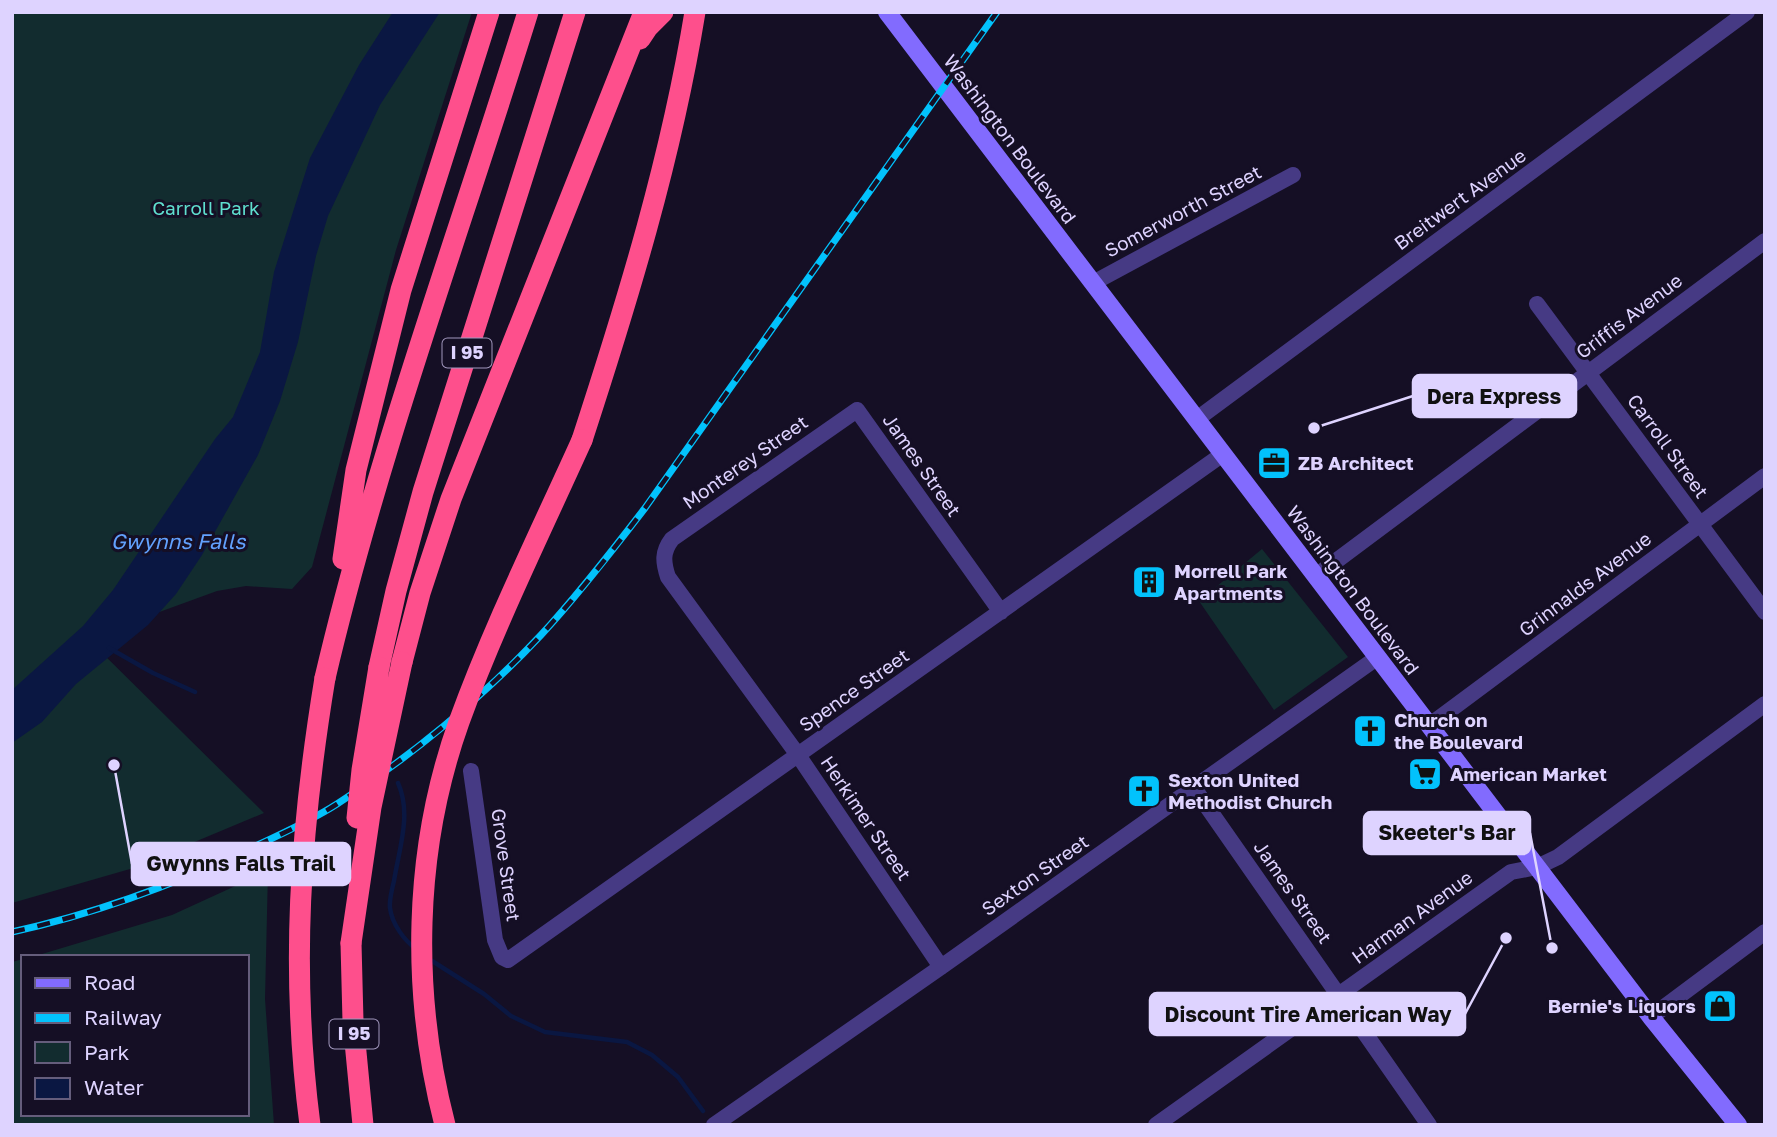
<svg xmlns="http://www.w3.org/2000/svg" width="1777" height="1137" font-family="'Golos Text',sans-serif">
  <rect width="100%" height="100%" fill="#150f25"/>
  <path fill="#122c2f" d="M12 12H472L396 250 312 567 292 589 246 586 217 591 121 626 95 646 264 813 130 869 12 903Z
    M1262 549 1348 657 1274 710 1199 601Z
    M268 871 265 999 274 1125H12V962L23 959V1114H247V957H32L172 915Z"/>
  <path fill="#0a1742" d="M393 12H440L380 105 328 216 316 256 298 342 280 401 258 455 202 555 176 594 148 625 76 684 42 722 12 743V690L83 626 113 590 215 439 233 417 260 352 274 272 310 158 359 65Z"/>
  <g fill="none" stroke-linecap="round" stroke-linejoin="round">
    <path stroke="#0a1742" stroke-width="4.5" d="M109 648 153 673 195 692
      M398 783C412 814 399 849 394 881 392 889 389 900 390 908 392 924 404 940 416 949
      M429 959 484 994 511 1016 545 1032 627 1042 652 1055 678 1077 703 1111"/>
    <path stroke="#463a84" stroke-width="16" d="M1093 283 1293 175
      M1537 304 1765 612
      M1197 419 1747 12
      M1316 576 1765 241
      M1430 725 1765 476
      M471 771 495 940 502 957 508 960 1223 454
      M1194 788 1429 1125
      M941 967 798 755 668 577C663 562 662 552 672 539L857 410 1001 612
      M1651 1017 1765 932
      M714 1125 941 967 1378 657
      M1156 1125 1511 872 1537 867 1558 857 1765 704"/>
    <path stroke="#826bfe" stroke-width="18" d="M887 12 1651 1017 1738 1125"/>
    <path stroke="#fe4f8c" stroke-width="21" d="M640 39 648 27 663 12
      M582 440C628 299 671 159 695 12
      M343 559 356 470 401 290 489 12
      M402 662 420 593 451 499 644 12
      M379 667 396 591 423 492 575 12
      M325 678C378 452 459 234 528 12
      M351 943 353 1021 363 1125"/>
    <g stroke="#02c2fc" stroke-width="7">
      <path id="rail" d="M12 932C94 914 171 886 247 850 277 836 309 822 337 804 409 758 482 698 541 635 578 595 612 551 645 508L997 12"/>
    </g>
    <use href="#rail" stroke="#150f25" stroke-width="4.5" stroke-dasharray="13" stroke-linecap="butt"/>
    <path stroke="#fe4f8c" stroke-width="21" d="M357 818 362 770 379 667
      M351 943 371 807 402 662
      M310 1125C290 971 300 830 325 678
      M445 1125C411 994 413 851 459 722 494 626 540 533 582 440"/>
  </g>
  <defs>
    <g id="office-square" transform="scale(1.75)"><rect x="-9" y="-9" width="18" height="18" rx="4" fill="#02c2fc" stroke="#150f25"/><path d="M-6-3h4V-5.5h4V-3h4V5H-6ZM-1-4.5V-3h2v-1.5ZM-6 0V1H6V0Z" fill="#111"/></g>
    <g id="building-square" transform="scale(1.75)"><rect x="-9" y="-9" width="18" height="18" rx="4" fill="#02c2fc" stroke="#150f25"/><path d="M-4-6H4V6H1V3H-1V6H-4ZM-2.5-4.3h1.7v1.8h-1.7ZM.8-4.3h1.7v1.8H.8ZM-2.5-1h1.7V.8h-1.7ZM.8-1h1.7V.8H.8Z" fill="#111"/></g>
    <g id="church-square" transform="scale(1.75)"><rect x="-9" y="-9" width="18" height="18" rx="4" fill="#02c2fc" stroke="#150f25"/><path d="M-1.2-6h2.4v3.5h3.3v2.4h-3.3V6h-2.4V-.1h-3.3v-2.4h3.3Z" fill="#111"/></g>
    <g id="supermarket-square" transform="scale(1.75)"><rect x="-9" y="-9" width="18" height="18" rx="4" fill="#02c2fc" stroke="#150f25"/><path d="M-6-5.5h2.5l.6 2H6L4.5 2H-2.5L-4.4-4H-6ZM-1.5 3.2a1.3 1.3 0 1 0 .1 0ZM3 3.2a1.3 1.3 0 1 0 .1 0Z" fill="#111"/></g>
    <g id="shop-square" transform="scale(1.75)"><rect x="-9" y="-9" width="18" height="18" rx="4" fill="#02c2fc" stroke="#150f25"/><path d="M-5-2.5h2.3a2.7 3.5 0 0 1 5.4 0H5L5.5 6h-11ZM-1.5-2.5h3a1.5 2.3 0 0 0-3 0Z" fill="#111"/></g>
  </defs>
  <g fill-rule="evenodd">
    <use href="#office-square" x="1274" y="463"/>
    <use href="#building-square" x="1149" y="582"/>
    <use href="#church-square" x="1370" y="731"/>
    <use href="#supermarket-square" x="1425" y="774"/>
    <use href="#church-square" x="1144" y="791"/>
    <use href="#shop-square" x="1720" y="1006"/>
  </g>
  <g text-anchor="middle" stroke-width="6" stroke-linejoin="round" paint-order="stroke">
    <g fill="#150f25" stroke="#a298be" stroke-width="2">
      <rect x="442.5" y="338.5" width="49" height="29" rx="5"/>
      <rect x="329.5" y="1019.5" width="49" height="29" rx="5"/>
    </g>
    <g font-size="18" font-weight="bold" fill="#ded3ff">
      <text x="467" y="359">I 95</text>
      <text x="354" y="1040">I 95</text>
    </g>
    <g font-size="19" fill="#ded3ff" stroke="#150f25">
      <text transform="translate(1010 139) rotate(53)" y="7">Washington Boulevard</text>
      <text transform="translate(1460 199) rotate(-36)" y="7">Breitwert Avenue</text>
      <text transform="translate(1183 211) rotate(-28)" y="7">Somerworth Street</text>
      <text transform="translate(1629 316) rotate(-37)" y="7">Griffis Avenue</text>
      <text transform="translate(1668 446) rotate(54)" y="7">Carroll Street</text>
      <text transform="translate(745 462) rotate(-35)" y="7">Monterey Street</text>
      <text transform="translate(922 465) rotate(55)" y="7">James Street</text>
      <text transform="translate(1585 584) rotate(-37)" y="7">Grinnalds Avenue</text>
      <text transform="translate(1353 590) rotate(53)" y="7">Washington Boulevard</text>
      <text transform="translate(854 690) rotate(-35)" y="7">Spence Street</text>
      <text transform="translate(866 818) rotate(56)" y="7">Herkimer Street</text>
      <text transform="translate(506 865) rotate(82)" y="7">Grove Street</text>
      <text transform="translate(1035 875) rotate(-35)" y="7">Sexton Street</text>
      <text transform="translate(1293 892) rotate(55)" y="7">James Street</text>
      <text transform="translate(1412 917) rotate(-36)" y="7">Harman Avenue</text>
    </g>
    <g font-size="19" fill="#5fdfcf" stroke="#150f25">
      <text x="206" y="215">Carroll Park</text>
    </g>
    <g font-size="19" font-weight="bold" fill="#ded3ff" stroke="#150f25" text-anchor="start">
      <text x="1298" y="470">ZB Architect</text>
      <text x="1174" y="578">Morrell Park<tspan x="1174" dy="22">Apartments</tspan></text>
      <text x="1394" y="727">Church on<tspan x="1394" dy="22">the Boulevard</tspan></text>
      <text x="1450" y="781">American Market</text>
      <text x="1168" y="787">Sexton United<tspan x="1168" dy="22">Methodist Church</tspan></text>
      <text x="1696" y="1013" text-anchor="end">Bernie's Liquors</text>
    </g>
    <g font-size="21" font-style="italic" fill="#62a1fe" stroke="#150f25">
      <text x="178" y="549">Gwynns Falls</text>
    </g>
  </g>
  <path fill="none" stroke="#ded3ff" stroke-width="2.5" d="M1314 428L1413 396M1552 948L1530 833M114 765L132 864M1506 938L1465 1014"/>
  <g fill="#ded3ff" stroke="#150f25" stroke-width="2.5">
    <circle cx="1314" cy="428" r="7"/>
    <circle cx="1552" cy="948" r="7"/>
    <circle cx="114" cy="765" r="7"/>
    <circle cx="1506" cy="938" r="7"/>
  </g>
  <g fill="#ded3ff" stroke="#ded3ff" stroke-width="2.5">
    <rect x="1413" y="375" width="163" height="42" rx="7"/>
    <rect x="1364" y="812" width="166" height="42" rx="7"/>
    <rect x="132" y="843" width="218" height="42" rx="7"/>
    <rect x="1150" y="993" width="315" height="42" rx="7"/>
  </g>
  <g font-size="21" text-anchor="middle" font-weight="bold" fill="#111">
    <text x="1494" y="404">Dera Express</text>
    <text x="1447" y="840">Skeeter's Bar</text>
    <text x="241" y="871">Gwynns Falls Trail</text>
    <text x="1308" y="1022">Discount Tire American Way</text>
  </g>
  <rect width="1777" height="1137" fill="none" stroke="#ded3ff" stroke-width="28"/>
  <rect x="21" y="955" width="228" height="161" fill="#150f25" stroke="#655d7c" stroke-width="2"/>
  <rect x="35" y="978" width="35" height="10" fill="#826bfe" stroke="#655d7c" stroke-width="2"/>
  <text x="84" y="990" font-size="21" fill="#ded3ff">Road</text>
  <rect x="35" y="1013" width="35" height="10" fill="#02c2fc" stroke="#655d7c" stroke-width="2"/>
  <text x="84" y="1025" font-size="21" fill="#ded3ff">Railway</text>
  <rect x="35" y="1042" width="35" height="21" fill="#122c2f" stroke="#655d7c" stroke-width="2"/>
  <text x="84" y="1060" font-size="21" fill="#ded3ff">Park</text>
  <rect x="35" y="1078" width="35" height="21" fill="#0a1742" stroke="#655d7c" stroke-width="2"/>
  <text x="84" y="1095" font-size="21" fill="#ded3ff">Water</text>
</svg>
